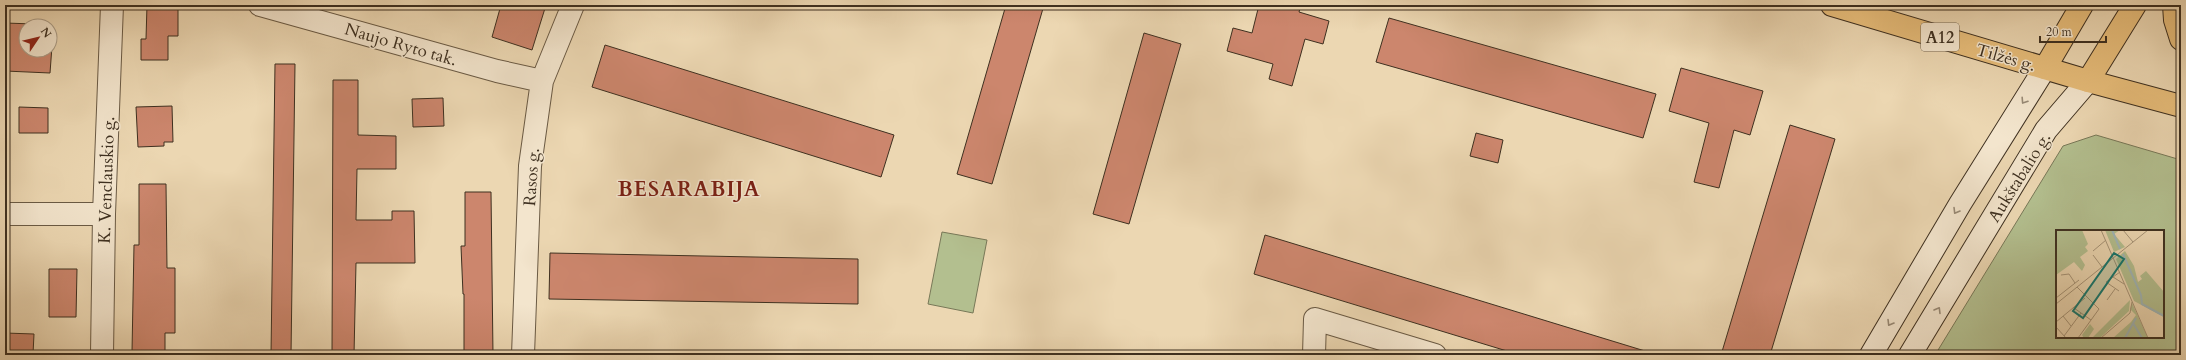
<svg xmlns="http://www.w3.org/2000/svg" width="2186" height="360" font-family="Cardo,serif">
  <rect width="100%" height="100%" fill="#ecd7b2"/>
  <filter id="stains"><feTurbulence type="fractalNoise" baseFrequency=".005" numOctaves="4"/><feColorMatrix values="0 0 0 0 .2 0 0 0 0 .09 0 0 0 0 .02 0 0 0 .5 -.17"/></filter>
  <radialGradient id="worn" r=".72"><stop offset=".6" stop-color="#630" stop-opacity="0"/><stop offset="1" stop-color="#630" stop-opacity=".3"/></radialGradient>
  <path fill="#b3bf8f" stroke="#787858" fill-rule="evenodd" d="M2096 135 2181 160V355H1935L2063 146ZM2057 231H2163V337H2057Z
    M942 232 987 240 973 313 928 304Z"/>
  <path fill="#cc866d" stroke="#3e3020" d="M147 5H169V8H178V36H168V60H141V39H146Z
    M501 5H546L532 50 492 37Z
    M1006 5H1044L992 184 957 174Z
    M1259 5H1301L1299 12 1329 21 1323 44 1305 39 1292 86 1269 79 1273 64 1227 51 1233 28 1252 33Z
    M1389 18 1656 94 1643 138 1376 62Z
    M5 23 34 24V26H26V50H50V46H52L50 73 5 71Z
    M1144 33 1181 44 1129 224 1093 214Z
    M605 45 894 135 881 177 592 87Z
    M275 64H295L291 355H271Z
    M1681 68 1763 91 1750 135 1734 130 1719 188 1694 182 1709 123 1669 111Z
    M333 80H358V135L396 136V169H357L356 220H392V211H414L415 263H356L354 355H332Z
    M443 98 444 126 413 127 412 99Z
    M172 106 173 142H164V146L138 147 136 107Z
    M19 107 48 108V133H19Z
    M1790 125 1835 139 1770 355H1721Z
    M1476 133 1503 140 1498 163 1470 156Z
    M139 184H166L167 268H175V333H165V353L132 352 134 245H139Z
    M465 192H491L493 355H464V294H463L461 246H465Z
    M1265 235 1645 351 1644 355H1520L1254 274Z
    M550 253 858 259V304L549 299Z
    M49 269H77L76 317H49Z
    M5 333 34 334 33 354 5 353Z"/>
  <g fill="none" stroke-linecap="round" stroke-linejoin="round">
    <g stroke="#6a5a44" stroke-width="24">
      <path id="minor" d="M260 5 497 71 542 81
        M5 214H104
        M102 355 104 214 112 5
        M523 355 530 166 542 81 573 5
        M1314 355 1315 319 1435 355"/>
    </g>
    <g stroke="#3e3020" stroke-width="24">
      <path id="secondary" d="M1871 355 1960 204 2045 68
        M1910 355 2046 130 2088 81"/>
    </g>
    <g stroke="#3e3020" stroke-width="24">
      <path id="primary" d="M2045 68 2082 5
        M2088 81 2135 5"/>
    </g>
    <g stroke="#3e3020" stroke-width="24">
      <path id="trunk" d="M1832 5 2088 81 2181 106
        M2174 5 2175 20 2181 39"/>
    </g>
    <use href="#minor" stroke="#f3e5cd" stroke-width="22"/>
    <use href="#secondary" stroke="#f3e5cd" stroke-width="22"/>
    <use href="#primary" stroke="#e6bc79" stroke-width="22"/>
    <use href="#trunk" stroke="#e6bc79" stroke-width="22"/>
  </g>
  <defs><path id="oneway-chevron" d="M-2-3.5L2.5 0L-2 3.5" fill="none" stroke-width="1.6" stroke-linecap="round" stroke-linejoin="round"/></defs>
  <g stroke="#988a76">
    <use href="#oneway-chevron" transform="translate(2024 101) rotate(123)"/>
    <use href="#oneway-chevron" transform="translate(1956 211) rotate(121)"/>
    <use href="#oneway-chevron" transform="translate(1938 310) rotate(-59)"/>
    <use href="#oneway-chevron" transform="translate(1890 323) rotate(121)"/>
  </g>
  <g text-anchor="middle" stroke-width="3" stroke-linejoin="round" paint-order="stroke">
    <rect fill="#f3e5cd" stroke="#746654" stroke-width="1" x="1921" y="23" width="38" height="28" rx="3"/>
    <g font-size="16" font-weight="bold" fill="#3e3020">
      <text x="1940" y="43">A12</text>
    </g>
    <g font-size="17" fill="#3e3020" stroke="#f3e5cd">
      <text transform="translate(401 44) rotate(16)" y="6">Naujo Ryto tak.</text>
      <text transform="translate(2006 57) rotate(16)" y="6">Tilžės g.</text>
      <text transform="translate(531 177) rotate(-86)" y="6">Rasos g.</text>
      <text transform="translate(2019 177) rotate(-58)" y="6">Aukštabalio g.</text>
      <text transform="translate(106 180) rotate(-88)" y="6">K. Venclauskio g.</text>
    </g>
    <g font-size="21" font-weight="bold" letter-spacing="1" fill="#7a1f14" stroke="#f3e5cd">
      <text x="689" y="196">BESARABIJA</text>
    </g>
  </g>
  <g transform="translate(2056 230)">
    <rect width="108" height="108" fill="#ecd7b2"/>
    <path d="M0 0H26L32 14 29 17 32 21 24 27 29 35 26 41 18 32 0 45ZM49 0H64L58 4 69 17 58 22ZM69 21 78 36 82 52 86 49 84 46 90 41 108 62V87L78 71 60 29ZM74 70 73 81 45 107 36 108ZM76 73 92 108H57L75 92 80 85 74 79ZM34 94 38 99 32 108H28L26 105Z" fill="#b3bf8f"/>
    <path fill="none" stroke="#9fb6b8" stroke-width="2" d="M56 0 64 19M67 24 85 65 86 74 108 86M77 93 86 108M69 108 80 88"/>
    <path fill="none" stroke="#a69478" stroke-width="1" d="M45 0 92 108M67 0 77 12M37 21 50 10M37 25 46 37M5 45 13 44 19 53M57 47 68 54M21 57 43 79 22 108M63 61 50 52 64 42M0 68 23 50M51 70 59 59M0 74 92 0M18 78 35 90M7 86 15 96M0 92 29 68M0 97 10 108M8 106 25 83M45 108 74 83 76 72"/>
    <path fill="#0f766e" fill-opacity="0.15" stroke="#0f766e" stroke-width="2" d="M58 23 68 29 27 88 17 81Z"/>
    <rect width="108" height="108" fill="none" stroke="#3e3020" stroke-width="2"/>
  </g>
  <rect width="2186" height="360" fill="none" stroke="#ecd7b2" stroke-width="20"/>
  <rect x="6" y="6" width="2174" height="348" fill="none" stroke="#3e3020" stroke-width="2"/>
  <rect x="10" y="10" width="2166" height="340" fill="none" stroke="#3e3020"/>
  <g transform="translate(38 38) rotate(55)"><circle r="19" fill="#f3e5cd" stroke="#ab9d88"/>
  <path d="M0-3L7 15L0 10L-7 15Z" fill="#8f2418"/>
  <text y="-6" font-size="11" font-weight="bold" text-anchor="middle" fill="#3e3020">N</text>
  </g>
  <path d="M2040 36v6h66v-6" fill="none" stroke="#3e3020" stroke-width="2"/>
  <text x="2046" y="36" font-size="12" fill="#3e3020" stroke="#f3e5cd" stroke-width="3" paint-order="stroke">20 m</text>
  <rect width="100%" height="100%" filter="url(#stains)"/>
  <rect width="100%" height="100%" fill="url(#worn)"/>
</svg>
